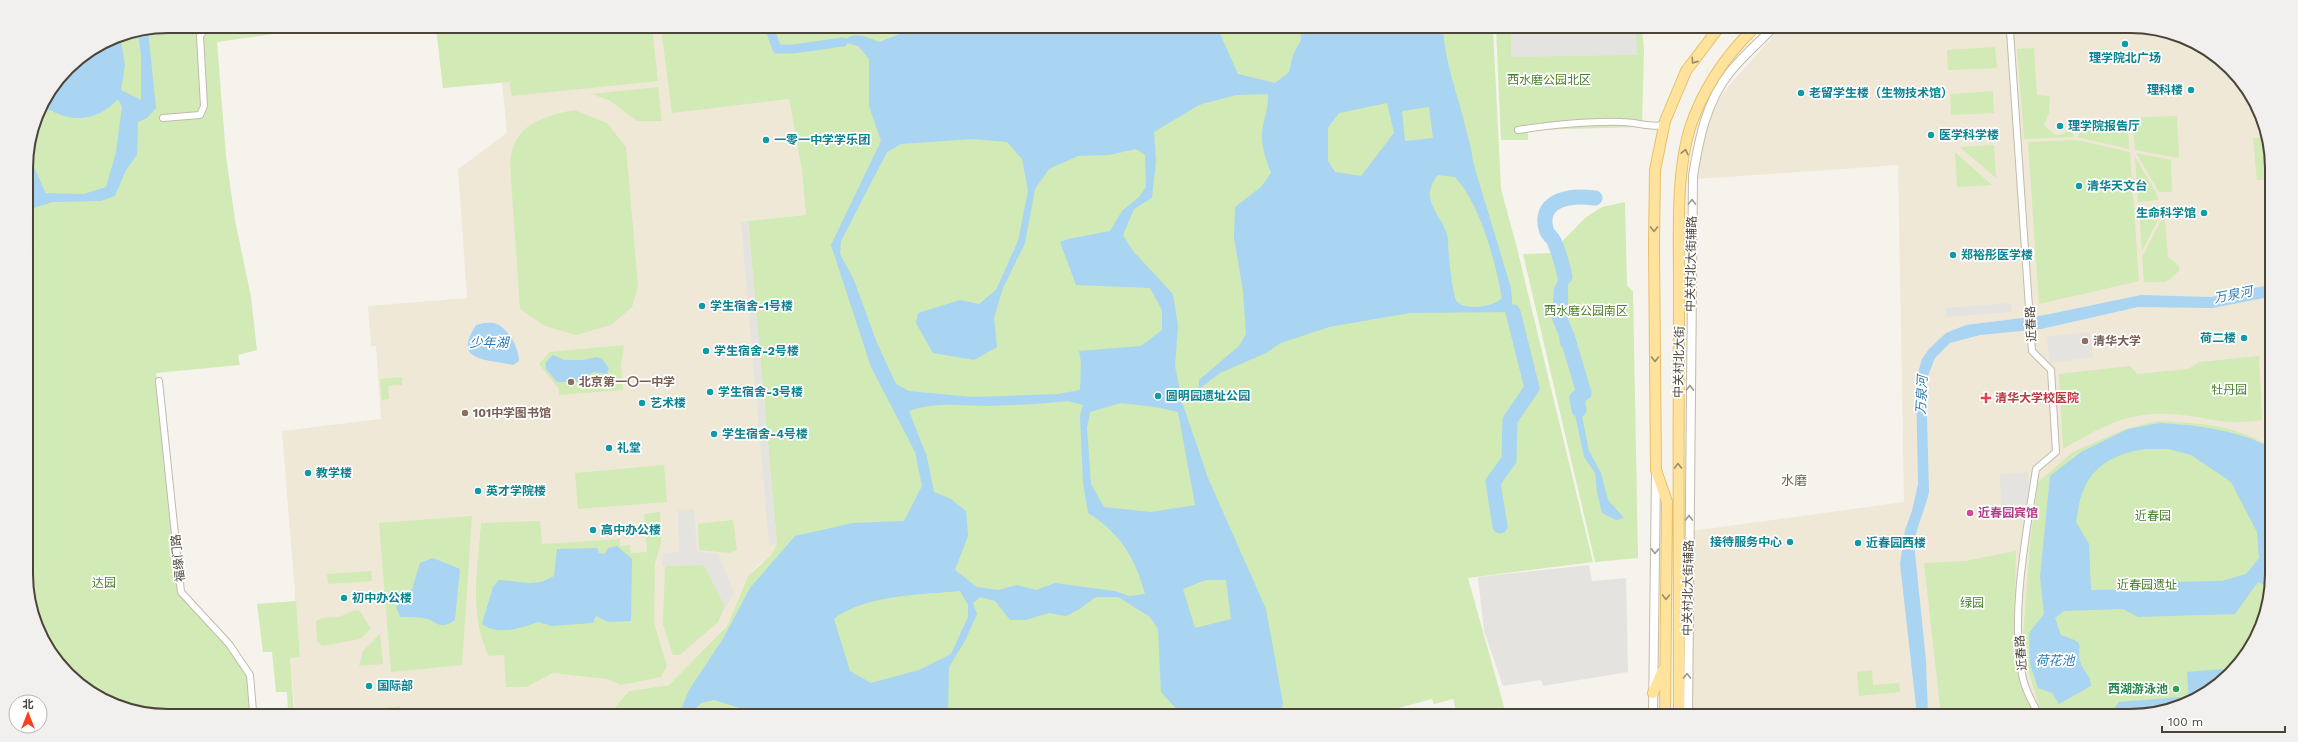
<svg xmlns="http://www.w3.org/2000/svg" width="2298" height="742" font-family="'Work Sans','Noto Sans SC',sans-serif">
  <rect width="100%" height="100%" fill="#f6f3ec"/>
  <path fill="#efe8d6" d="M436 27H755L764 102 789 99 802 171 806 215 748 221 777 544 771 555 753 570 744 584 727 626 669 685 629 691 611 712H400L399 706 334 712 295 711 290 658 300 657 282 431 381 419 376 346H371L368 306 467 298 458 169 507 133 502 82 443 88Z
    M1779 30 2167 31 2209 50 2237 74 2269 141 2267 611 2248 653 2217 686 2184 705 2139 716 1692 715V531L1904 502 1898 165 1698 179 1701 138 1715 104 1732 82Z"/>
  <path fill="#d2eab5" d="M168 26H328L217 42 226 156 235 220 251 297 257 350 238 355 240 365 156 373 181 592 229 644 250 675 253 711H131L89 692 61 668 29 601 26 159 37 114 68 67 114 37Z
    M436 27H652L658 81 512 96 509 82 443 88Z
    M661 27 1493 29 1501 189 1517 248 1593 562 1468 578 1506 714H1457L1453 699 1434 704 1432 699 1376 714 611 712 629 691 669 685 727 626 748 576 771 555 777 544 748 221 806 215 802 171 789 99 672 113Z
    M1496 29 1642 30 1644 49 1642 127 1528 130V140H1501Z
    M1995 47 1997 68 1948 70 1947 50Z
    M2034 48 2037 95 2050 96 2049 113 2044 125 2055 135 2064 134 2075 122 2079 126 2073 133 2074 137 2024 139 2017 49Z
    M658 87 662 121H637L609 100 591 94Z
    M1993 91 1994 113 1951 115 1950 94Z
    M574 110 607 123 626 147 638 286 632 307 611 325 576 335 545 326 520 309 510 164C513 125 540 117 574 110Z
    M2177 116 2179 158 2135 150 2133 125 2142 117Z
    M2118 119 2128 125 2129 149 2077 137 2085 127V121Z
    M2268 137 2269 141V180H2257L2253 138Z
    M2077 140 2130 152 2139 281 2039 304 2028 142Z
    M1994 145 1996 178 1960 147Z
    M1955 152 1992 185 1957 187Z
    M2136 153 2171 160 2172 192H2159Z
    M2135 157 2157 194 2158 200 2138 202Z
    M1625 202 1627 286 1633 291 1638 558 1595 562 1523 254 1551 253 1585 218 1602 207Z
    M2158 207 2159 218 2142 251 2139 208Z
    M2162 219H2165L2168 257 2179 266V271L2166 282H2144L2142 257Z
    M624 345 621 366 623 390 559 395V389L539 364 550 352Z
    M2259 356 2262 420C2252 421 2240 423 2229 422 2204 419 2179 412 2153 414 2121 415 2090 433 2063 449L2059 374 2130 366 2137 374 2188 369 2200 362Z
    M402 377V385L388 386 389 399 382 400 380 379Z
    M2156 421C2198 423 2231 424 2268 445L2267 611 2248 653 2217 686 2184 705 2139 716 2042 715 2022 651 2030 543 2038 482 2073 452 2123 430Z
    M664 465 667 502 578 509 575 473Z
    M660 512 661 543 655 563 654 623 667 666 661 677 621 685 608 679 553 673 526 687H506L504 655 489 656C468 614 478 568 481 523L540 521 542 544 620 539V546L630 545 631 553 647 552 644 514Z
    M472 516 462 665 391 672 379 523Z
    M733 520 737 550 729 553 699 550 698 524Z
    M2016 551 2014 626 2019 681 2034 715H1941L1924 563 1965 561Z
    M704 565 725 606 718 622 680 655H673L663 625 665 566Z
    M371 571 372 581 328 584 327 574Z
    M296 601 300 657 290 658 294 711H288L287 692H276L272 652H263L257 604Z
    M355 610 360 611 371 629 360 639 322 646 317 641 316 621 322 618 339 617Z
    M380 634 383 664 359 666 363 651Z
    M1872 670 1873 685 1899 683 1900 692 1859 696 1857 672Z
    M400 706V712H334Z"/>
  <path fill="#e5e3e0" d="M1511 29 1636 30 1637 55 1511 57Z
    M748 221 777 544 769 545 741 222Z
    M2011 303 2012 312 1946 317 1945 308Z
    M2090 332 2093 357 2050 363 2047 337Z
    M2028 472 2029 504 2001 505 2000 474Z
    M694 509 697 551 718 554 734 592 726 608 704 565 662 566 663 553 679 552 678 510Z
    M1589 565 1592 581 1626 578 1628 672 1543 686 1541 680 1503 686 1484 631 1478 577Z"/>
  <path fill="#a9d4f2" fill-rule="evenodd" d="M915 28 1218 29 1238 74 1275 83 1289 72 1293 55 1301 40 1300 29H1443C1445 64 1458 95 1466 129 1469 141 1472 150 1473 162L1511 288 1513 312 1410 313 1329 327 1281 343 1266 353 1220 373 1182 402 1208 478 1266 609 1283 703 1281 714H1181L1161 692 1158 629 1150 617 1118 597H1096L1078 610 1066 616 1049 613 1026 620H1010L995 601 980 597 973 603 977 614 965 641 949 667 948 713H756L714 700 701 703 692 712H680L689 690 724 637 750 588 795 536 853 523 904 521 922 486 915 452 871 367 831 245 881 141 869 106V59L858 46 843 42C854 30 866 37 879 42ZM1268 94C1269 109 1262 122 1262 137 1262 149 1267 162 1271 173L1261 187 1235 207 1234 238 1243 291 1246 334 1239 346 1199 380V387L1182 401 1175 366 1178 326 1173 294 1133 251 1123 235 1134 209 1152 198 1156 161 1154 132 1199 105 1236 95ZM1387 103 1394 133 1361 176 1335 172 1328 161V128L1339 113ZM1429 107 1433 138 1405 141 1402 111ZM972 139 1007 142 1022 159 1028 191 1018 241 996 290 979 304 960 300 918 313 916 323 933 353 974 360 997 347 994 318 1003 288 1025 243 1035 189 1049 169 1078 156 1109 155 1136 149 1145 155 1146 187 1139 197 1122 211 1110 231 1068 239 1060 242 1076 285 1150 288 1162 310V330L1141 346 1079 351 1081 362 1080 390 1058 394 972 397 909 391 896 384 877 343 854 280 840 254 841 241 887 152 901 144ZM1438 175 1455 177C1481 206 1495 260 1502 298 1495 305 1485 306 1476 307 1470 307 1463 306 1458 303 1452 298 1448 249 1448 240 1447 225 1432 212 1430 197 1429 189 1433 180 1438 175ZM1068 401 1083 405 1080 416 1083 483 1088 513C1120 533 1135 557 1145 594L1130 596 1114 591 1055 583 1036 590 1017 585 998 590 977 587 955 570 968 536 966 511 951 499 934 492 927 457 909 411C937 401 962 406 991 406 1017 405 1042 404 1068 401ZM1121 403 1155 407 1178 412 1195 505 1151 512 1104 507 1091 484 1087 428 1090 412ZM1226 580 1231 619 1195 628 1183 589 1206 580ZM960 591 968 605V617L951 654 919 670 871 683 850 671 834 619C866 594 921 595 960 591Z
    M148 30 156 108 147 118 138 122 137 155 126 170 115 196 101 201 53 202 27 210 26 181 30 180 35 193 84 194 106 187 116 152 122 107 118 99C102 118 77 123 56 113 51 110 46 109 43 105L68 67 114 37 120 35 125 65 121 90 141 100V55L138 32Z
    M1562 258 1568 279V341L1574 349 1584 395 1579 401 1589 451 1601 473 1608 500 1624 518 1616 520 1602 513 1597 492 1595 473 1584 457 1572 400 1578 390 1573 364 1560 344 1558 329 1552 319 1554 288 1559 279 1558 260Z
    M2269 285V297L2213 308 2138 307 2041 329 1980 335 1950 343 1935 358 1926 381 1929 492C1925 510 1917 525 1914 543L1926 661 1928 715H1917L1900 564 1905 530 1912 511 1918 484 1916 380 1922 359 1929 349 1946 333 1966 325 2045 315 2141 295 2211 297Z
    M484 323C488 323 493 322 497 324 509 329 519 349 519 361L513 365C486 359 452 362 476 325Z
    M553 355 564 360H583L597 357 602 359 609 368 607 374 594 372 577 382H557L546 369V362Z
    M2160 423C2197 425 2235 430 2268 446L2267 586 2258 582 2235 614 2138 617 2123 609 2064 611 2055 618 2061 635C2091 645 2074 644 2081 664 2085 674 2090 673 2091 686L2059 704 2052 693 2038 688 2030 664 2029 633 2044 614 2040 577 2050 476 2081 452 2128 429ZM2145 449H2168L2191 455 2231 482 2257 532 2259 558 2246 574 2222 581 2168 582 2159 589 2091 590 2089 544 2076 522C2078 512 2079 500 2083 491 2094 463 2119 453 2145 449Z
    M617 546 632 559 631 621 608 622 596 616 593 623 551 626 538 622C522 628 498 636 482 624L493 587 499 580C521 581 535 588 554 576L557 549 597 548 599 553 605 554 608 548Z
    M433 558 460 569 455 620C438 632 438 620 423 618 415 617 408 617 400 617L396 607 401 596 412 589 420 563Z
    M2267 603V611L2251 646V633Z
    M2224 669V678L2217 686 2189 702 2187 672Z
    M2180 697 2181 706 2139 716H2108L2119 702Z"/>
  <g fill="none" stroke-linecap="round" stroke-linejoin="round">
    <path stroke="#a9d4f2" stroke-width="9" d="M769 27 777 49H793L843 42"/>
    <path stroke="#a9d4f2" stroke-width="15" d="M26 167 39 197
      M1565 277C1563 266 1559 253 1554 241 1552 237 1547 234 1546 229 1538 198 1573 195 1595 198
      M1560 319 1567 336 1584 393 1577 398 1579 410
      M1500 526 1493 482 1509 460 1510 420 1532 388 1513 312"/>
    <g stroke="#c2bbae" stroke-width="8">
      <path id="minor" d="M2010 31 2032 351 2051 370 2056 452 2036 469C2027 530 2009 619 2023 679 2026 692 2033 704 2039 715
        M163 118 200 115 204 106 200 36 207 26
        M1518 130C1552 125 1588 121 1622 122 1636 122 1651 128 1664 125
        M159 381 181 592 229 644 250 675 253 711"/>
    </g>
    <g stroke="#c2bbae" stroke-width="10">
      <path id="tertiary" d="M1653 715 1656 473
        M1688 715 1693 176C1699 139 1706 102 1730 72 1742 57 1757 44 1771 30"/>
    </g>
    <g stroke="#e6c16a" stroke-width="12">
      <path id="primary" d="M1653 693 1663 670
        M1665 715 1667 502 1656 470 1654 245 1655 170 1665 121 1686 71 1717 30
        M1679 715C1679 579 1678 443 1679 307 1680 252 1674 180 1690 128 1702 91 1725 57 1752 30"/>
    </g>
    <use href="#minor" stroke="#fff" stroke-width="6"/>
    <use href="#tertiary" stroke="#fff" stroke-width="8"/>
    <use href="#primary" stroke="#ffe39c" stroke-width="10"/>
  </g>
  <defs><path id="oneway-chevron" d="M-2-3.5L2.5 0L-2 3.5" fill="none" stroke-width="1.6" stroke-linecap="round" stroke-linejoin="round"/></defs>
  <g stroke="#9c8c66">
    <use href="#oneway-chevron" transform="translate(1694 61) rotate(125)"/>
    <use href="#oneway-chevron" transform="translate(1685 152) rotate(-78)"/>
    <use href="#oneway-chevron" transform="translate(1654 229) rotate(91)"/>
    <use href="#oneway-chevron" transform="translate(1655 359) rotate(90)"/>
    <use href="#oneway-chevron" transform="translate(1678 466) rotate(-90)"/>
    <use href="#oneway-chevron" transform="translate(1666 597) rotate(91)"/>
  </g>
  <g stroke="#9c9892">
    <use href="#oneway-chevron" transform="translate(1692 202) rotate(-89)"/>
    <use href="#oneway-chevron" transform="translate(1690 388) rotate(-89)"/>
    <use href="#oneway-chevron" transform="translate(1689 518) rotate(-89)"/>
    <use href="#oneway-chevron" transform="translate(1655 551) rotate(91)"/>
    <use href="#oneway-chevron" transform="translate(1687 676) rotate(-90)"/>
  </g>
  <g fill="#0f9aa8" stroke="#fff" stroke-width="1.5">
    <circle cx="2125" cy="44" r="4"/>
    <circle cx="2191" cy="90" r="4"/>
    <circle cx="1801" cy="93" r="4"/>
    <circle cx="2060" cy="126" r="4"/>
    <circle cx="1931" cy="135" r="4"/>
    <circle cx="766" cy="140" r="4"/>
    <circle cx="2079" cy="186" r="4"/>
    <circle cx="2204" cy="213" r="4"/>
    <circle cx="1953" cy="255" r="4"/>
    <circle cx="702" cy="306" r="4"/>
    <circle cx="2244" cy="338" r="4"/>
    <circle cx="706" cy="351" r="4"/>
    <circle cx="710" cy="392" r="4"/>
    <circle cx="1158" cy="396" r="4"/>
    <circle cx="642" cy="403" r="4"/>
    <circle cx="714" cy="434" r="4"/>
    <circle cx="609" cy="448" r="4"/>
    <circle cx="308" cy="473" r="4"/>
    <circle cx="478" cy="491" r="4"/>
    <circle cx="593" cy="530" r="4"/>
    <circle cx="1790" cy="542" r="4"/>
    <circle cx="1858" cy="543" r="4"/>
    <circle cx="344" cy="598" r="4"/>
    <circle cx="369" cy="686" r="4"/>
  </g>
  <g fill="#8d6e63" stroke="#fff" stroke-width="1.5">
    <circle cx="2085" cy="341" r="4"/>
    <circle cx="571" cy="382" r="4"/>
    <circle cx="465" cy="413" r="4"/>
  </g>
  <path fill="#e0444e" stroke="#fff" stroke-width="1.5" d="M1984 392h4v4h4v4h-4v4h-4v-4h-4v-4h4z"/>
  <circle fill="#d1479c" stroke="#fff" stroke-width="1.5" cx="1970" cy="513" r="4"/>
  <circle fill="#2e9e5b" stroke="#fff" stroke-width="1.5" cx="2176" cy="689" r="4"/>
  <g text-anchor="middle" stroke-width="3.5" stroke-linejoin="round" paint-order="stroke">
    <g font-size="12" font-weight="bold" fill="#0d838f" stroke="#fff" text-anchor="start">
      <text x="2125" y="62" text-anchor="middle">理学院北广场</text>
      <text x="2183" y="94" text-anchor="end">理科楼</text>
      <text x="1809" y="97">老留学生楼（生物技术馆）</text>
      <text x="2068" y="130">理学院报告厅</text>
      <text x="1939" y="139">医学科学楼</text>
      <text x="774" y="144">一零一中学学乐团</text>
      <text x="2087" y="190">清华天文台</text>
      <text x="2196" y="217" text-anchor="end">生命科学馆</text>
      <text x="1961" y="259">郑裕彤医学楼</text>
      <text x="710" y="310">学生宿舍-1号楼</text>
      <text x="2236" y="342" text-anchor="end">荷二楼</text>
      <text x="714" y="355">学生宿舍-2号楼</text>
      <text x="718" y="396">学生宿舍-3号楼</text>
      <text x="1166" y="400">圆明园遗址公园</text>
      <text x="650" y="407">艺术楼</text>
      <text x="722" y="438">学生宿舍-4号楼</text>
      <text x="617" y="452">礼堂</text>
      <text x="316" y="477">教学楼</text>
      <text x="486" y="495">英才学院楼</text>
      <text x="601" y="534">高中办公楼</text>
      <text x="1782" y="546" text-anchor="end">接待服务中心</text>
      <text x="1866" y="547">近春园西楼</text>
      <text x="352" y="602">初中办公楼</text>
      <text x="377" y="690">国际部</text>
    </g>
    <g font-size="12" fill="#4a7f2a" stroke="#fff">
      <text x="1549" y="84">西水磨公园北区</text>
      <text x="1586" y="315">西水磨公园南区</text>
      <text x="2229" y="394">牡丹园</text>
      <text x="2153" y="520">近春园</text>
      <text x="104" y="587">达园</text>
      <text x="2147" y="589">近春园遗址</text>
      <text x="1972" y="607">绿园</text>
    </g>
    <g font-size="12" fill="#4b4439" stroke="#fff">
      <text transform="translate(1691 264) rotate(-89)" y="4">中关村北大街辅路</text>
      <text transform="translate(2031 324) rotate(-93)" y="4">近春路</text>
      <text transform="translate(1679 362) rotate(-89)" y="4">中关村北大街</text>
      <text transform="translate(178 558) rotate(-96)" y="4">福缘门路</text>
      <text transform="translate(1688 588) rotate(-89)" y="4">中关村北大街辅路</text>
      <text transform="translate(2021 653) rotate(-95)" y="4">近春路</text>
    </g>
    <g font-size="12" font-weight="bold" fill="#785e54" stroke="#fff" text-anchor="start">
      <text x="2093" y="345">清华大学</text>
      <text x="579" y="386">北京第一〇一中学</text>
      <text x="473" y="417">101中学图书馆</text>
    </g>
    <g font-size="12" font-weight="bold" fill="#be3a42" stroke="#fff" text-anchor="start">
      <text x="1995" y="402">清华大学校医院</text>
    </g>
    <g font-size="12" font-weight="bold" fill="#b23c85" stroke="#fff" text-anchor="start">
      <text x="1978" y="517">近春园宾馆</text>
    </g>
    <g font-size="12" font-weight="bold" fill="#27864d" stroke="#fff" text-anchor="end">
      <text x="2168" y="693">西湖游泳池</text>
    </g>
    <g font-size="13" font-style="italic" fill="#2e7ab2" stroke="#fff">
      <text transform="translate(2233 294) rotate(-11)" y="5">万泉河</text>
      <text x="489" y="347">少年湖</text>
      <text transform="translate(1921 395) rotate(-87)" y="5">万泉河</text>
      <text x="2055" y="665">荷花池</text>
    </g>
    <g font-size="13" fill="#6e6250" stroke="#fff">
      <text x="1794" y="485">水磨</text>
    </g>
  </g>
  <path d="M0 0H2298V742H0ZM168 33H2130A135 135 0 0 1 2265 168V574A135 135 0 0 1 2130 709H168A135 135 0 0 1 33 574V168A135 135 0 0 1 168 33Z" fill="#f1f0ef" fill-rule="evenodd"/>
  <path fill="none" stroke="#4b4439" stroke-width="2" d="M168 33H2130A135 135 0 0 1 2265 168V574A135 135 0 0 1 2130 709H168A135 135 0 0 1 33 574V168A135 135 0 0 1 168 33Z"/>
  <g transform="translate(28 714)"><circle r="19" fill="#ffffff" stroke="#b7b4b0"/>
  <path d="M0-3L7 15L0 10L-7 15Z" fill="#fc3f1d"/>
  <text y="-6" font-size="11" font-weight="bold" text-anchor="middle" fill="#4b4439">北</text>
  </g>
  <path d="M2162 726v6h123v-6" fill="none" stroke="#4b4439" stroke-width="2"/>
  <text x="2168" y="726" font-size="12" fill="#4b4439" stroke="#ffffff" stroke-width="3" paint-order="stroke">100 m</text>
</svg>
